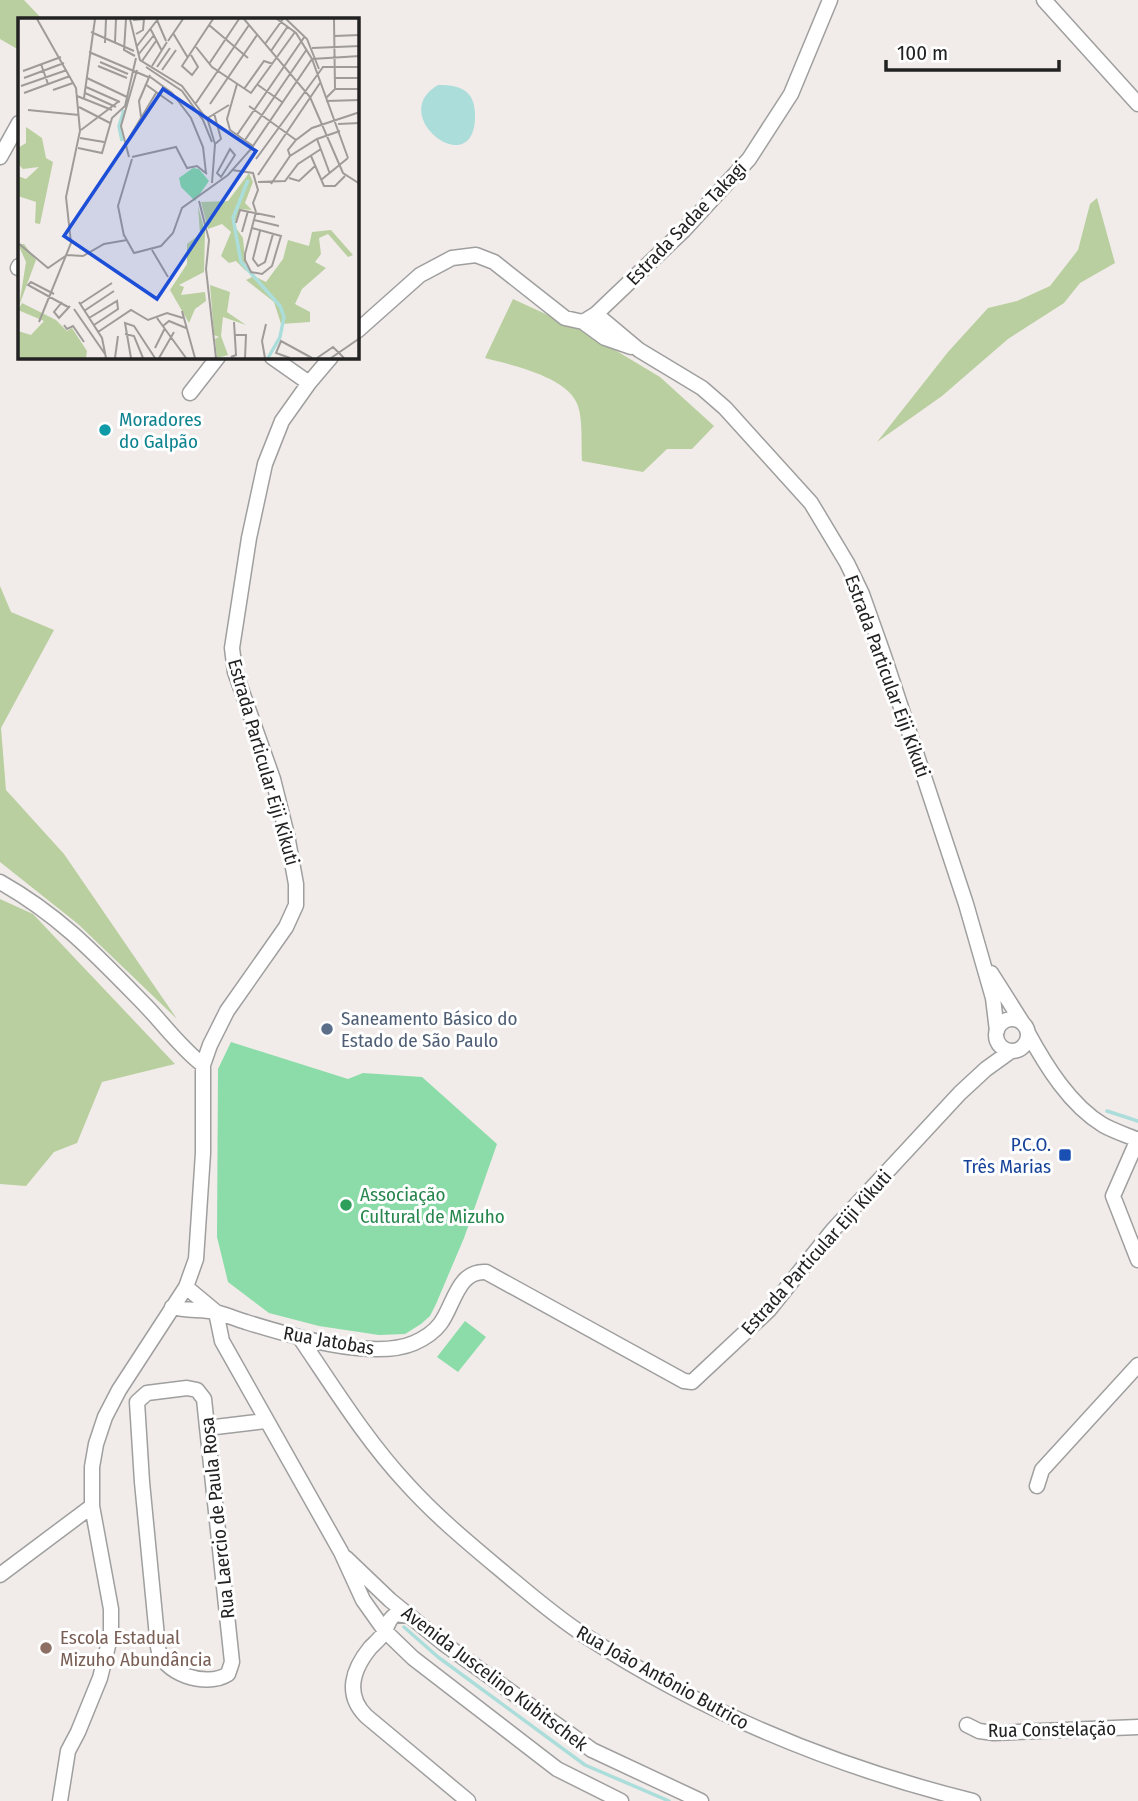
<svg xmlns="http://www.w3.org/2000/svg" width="1138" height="1801" font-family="'Fira Sans Condensed',sans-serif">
  <rect width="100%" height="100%" fill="#f1ece9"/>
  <path fill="#b9cf9f" d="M0 0H24L42 19H19V50L0 39Z
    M1097 198 1115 263 1080 283 1064 303 1008 339 942 396 877 442 948 352 988 308 1017 301 1050 286 1078 250 1090 204Z
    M513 299 585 332 660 377 714 426 692 449H667L643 472 582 461C581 445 583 421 578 406 569 377 512 365 485 358Z
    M0 586 11 612 54 630 1 728 6 790 64 854 177 1019 78 924 0 862Z
    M0 899 33 914 175 1064 102 1082 77 1143 54 1152 26 1186 0 1184Z"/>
  <path fill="#8bdca8" d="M231 1042 348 1079 363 1073 422 1077 497 1144 464 1238 436 1304 430 1316 421 1324 405 1334 379 1335 319 1326 269 1313 228 1282 217 1237 218 1069Z
    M465 1321 486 1337 458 1372 437 1357Z"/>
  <path fill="#abdddb" d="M438 85C464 85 476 92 475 120 471 181 386 115 438 85Z"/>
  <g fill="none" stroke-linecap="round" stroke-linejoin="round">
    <path stroke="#abdddb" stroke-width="3.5" d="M1107 1111 1138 1121
      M404 1627 438 1657 585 1765 669 1801"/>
    <g stroke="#9f9f9f" stroke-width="17">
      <path id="minor" d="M1044 0 1138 104
        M0 157 19 123
        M18 268 19 266
        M596 314 639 350 702 388 725 408 811 503 847 563 862 594 884 656 966 904 993 998 997 1031
        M583 322 596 314 684 230 749 159 791 94 830 0
        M357 331 420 275 452 258 476 255 494 262 565 318 583 322 605 338 631 347
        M272 357 309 383
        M190 393 218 357
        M0 882C62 917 98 957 147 1007 165 1026 182 1049 203 1065
        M991 973 1022 1022
        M996 1035a16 16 0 1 1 32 0a16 16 0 1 1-32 0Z
        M1028 1033C1046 1066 1070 1105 1103 1125 1114 1131 1126 1135 1138 1140
        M1138 1139 1113 1196 1138 1260
        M186 1287 216 1312
        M172 1307C187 1311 201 1309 215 1312 225 1314 235 1319 246 1322 288 1335 372 1361 414 1343 423 1339 434 1332 440 1324 454 1306 457 1270 486 1272L684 1381 692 1382 769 1310 832 1231 960 1093 986 1069 1011 1051
        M216 1312 222 1341 341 1552 363 1600 385 1631 413 1658 557 1769 621 1801
        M300 1338C334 1388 366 1440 407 1484 434 1514 465 1540 496 1566 525 1590 553 1615 584 1635 704 1713 835 1767 973 1801
        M187 1388 197 1390 204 1399 232 1662 228 1674C207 1688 161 1674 158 1647L142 1482 137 1402 147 1393Z
        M207 1428 265 1421
        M1037 1486 1042 1470 1138 1365
        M346 1558 390 1600 443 1643 592 1750 701 1801
        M0 1575 92 1506
        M410 1616 396 1614C388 1620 389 1623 385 1631 382 1637 375 1643 370 1648 353 1669 344 1694 366 1716L468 1801
        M967 1725 979 1731 994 1733 1138 1727
        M60 1801 68 1751 78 1732 100 1678 111 1634V1609L92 1506V1467L96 1444 105 1417 119 1390 186 1287 196 1259 203 1153V1065L210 1045 227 1011 286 927 296 905V884L287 835 273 779 235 672 232 648 249 538 265 464 282 421 309 383 331 357"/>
    </g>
    <use href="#minor" stroke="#fff" stroke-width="14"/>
  </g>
  <circle fill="#0f9aa8" stroke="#fff" stroke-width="2.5" cx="105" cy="430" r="7"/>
  <circle fill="#5c6f8a" stroke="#fff" stroke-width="2.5" cx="327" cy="1029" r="7"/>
  <rect fill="#1a4fb4" stroke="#fff" stroke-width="2.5" x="1058" y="1148" width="14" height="14" rx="3.5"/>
  <circle fill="#2e9e5b" stroke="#fff" stroke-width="2.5" cx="346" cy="1205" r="7"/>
  <circle fill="#8d6e63" stroke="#fff" stroke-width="2.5" cx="46" cy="1648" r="7"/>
  <g text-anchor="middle" stroke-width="6" stroke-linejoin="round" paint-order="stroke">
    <g font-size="19" fill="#222" stroke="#fff">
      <text transform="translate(686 223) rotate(-46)" y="7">Estrada Sadae Takagi</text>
      <text transform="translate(888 676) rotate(70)" y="7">Estrada Particular Eiji Kikuti</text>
      <text transform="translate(264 762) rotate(74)" y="7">Estrada Particular Eiji Kikuti</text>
      <text transform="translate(816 1252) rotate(-48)" y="7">Estrada Particular Eiji Kikuti</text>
      <text transform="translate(329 1340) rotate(10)" y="7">Rua Jatobas</text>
      <text transform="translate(217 1518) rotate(-96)" y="7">Rua Laercio de Paula Rosa</text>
      <text transform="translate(663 1677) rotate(29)" y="7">Rua João Antônio Butrico</text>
      <text transform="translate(495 1678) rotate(37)" y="7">Avenida Juscelino Kubitschek</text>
      <text transform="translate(1052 1729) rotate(-1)" y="7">Rua Constelação</text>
    </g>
    <g font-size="19" fill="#0d838f" stroke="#fff" text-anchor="start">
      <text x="119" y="426">Moradores<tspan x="119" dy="22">do Galpão</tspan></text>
    </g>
    <g font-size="19" fill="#4e5e75" stroke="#fff" text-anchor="start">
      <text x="341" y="1025">Saneamento Básico do<tspan x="341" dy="22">Estado de São Paulo</tspan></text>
    </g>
    <g font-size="19" fill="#164399" stroke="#fff" text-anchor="end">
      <text x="1051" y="1151">P.C.O.<tspan x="1051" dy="22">Três Marias</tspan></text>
    </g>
    <g font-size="19" fill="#27864d" stroke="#fff" text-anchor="start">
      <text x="360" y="1201">Associação<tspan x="360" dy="22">Cultural de Mizuho</tspan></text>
    </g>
    <g font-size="19" fill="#785e54" stroke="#fff" text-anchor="start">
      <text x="60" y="1644">Escola Estadual<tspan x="60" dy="22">Mizuho Abundância</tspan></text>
    </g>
  </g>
  <g transform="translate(18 18)">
    <rect width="341" height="341" fill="#f1ece9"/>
    <path d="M8 109 24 120 28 140 35 144 22 206 17 205 18 184 0 178V158L8 161 21 149 5 151 0 146V130L8 125ZM231 155 235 164 227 185 234 192 222 191 216 207 225 220 228 253 218 243 211 245 203 238 213 214 204 206 190 211 183 184 210 183ZM180 188 187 214 186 254 161 267 166 269 163 277 187 274 188 283 177 291 171 305 152 272 169 246V226L182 216ZM313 212 335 237 330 239 310 216 301 220 303 236 297 244 308 250 284 271 277 286 292 294V304L263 306 256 284 228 262 236 258 248 264 265 241 270 222 291 228 294 214ZM0 226H6L18 242 1 288 8 244ZM192 267 212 274 209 294 228 307 205 299 203 318 210 337 199 340 197 321 201 319 196 317ZM4 285 38 302 49 313 54 310 69 333 68 340H0V313L13 317 26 303 0 292Z" fill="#b9cf9f"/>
    <path d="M175 150 181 151 191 163 177 183 163 169 161 160Z" fill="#8bdca8"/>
    <path fill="none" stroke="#abdddb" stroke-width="3.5" d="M104 123 101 108 106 92M230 162 215 200 223 244 262 288 266 299 262 319 250 340"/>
    <path fill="none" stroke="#9e9b99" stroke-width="2" d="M19 1 58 70 62 113 48 179 53 225 21 304M108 1 106 32 117 38M112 1 122 42 164 68 190 103 197 126 194 165M226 1 292 79 325 155 342 166M259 1 278 15 294 41 330 140M268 1 289 21 301 51M115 2 126 1 125 12 118 16M139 2 148 23M191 7 230 40M132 10 144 33M73 14 116 33M155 15 170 40M316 18 342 17M150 23 165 1M97 24 98 1M87 25 88 1M247 26 265 1M119 28 140 1M178 29 194 49 233 75 277 14M294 30 342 28M253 33 270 8M71 34 130 59M120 37 136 17M173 37 180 49 174 57 164 48 195 1M124 43 138 23M82 44 110 56M23 46 30 66M191 46 221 1M80 48 109 60M134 48 149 24M128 49 164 73 185 102 194 124M139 49 152 30M304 49H342M144 52 158 32M5 53 43 39M131 58 154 75 173 100 185 129 188 155M6 60 46 45M69 60 109 79M317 60H342M127 66 155 86M219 66 209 101 212 112 235 128M240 67 264 84M3 68 49 52M68 69 102 84M226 71 246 43 255 46M317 71H342M35 72 55 65M6 75 52 58M67 75 98 89M59 78 94 92M66 80 77 1M308 80 317 71 316 1M308 83 342 82M178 85 231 7M192 86 239 17M231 88 278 122M61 89 92 105M10 92 61 97M196 95 203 121 197 126M123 99 121 83 132 57M188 101 211 87M320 106 342 105M63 112 100 84M219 117 287 18M62 120 86 124M299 121 312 156M227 122 289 31M108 125 138 75M60 130 84 135 94 100 107 88 118 40M212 131 217 137 203 159 199 155ZM272 138 270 132 278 122 294 110 342 94M293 138 306 168H317L327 158M111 139 103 108 119 52M114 139 158 129 169 150 179 148 189 156M238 141 305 49M214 152 235 155 240 172 235 185 238 194M240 157 302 65M271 160 281 163 297 148M303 162 330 140M240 164 267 163 280 146 303 131M253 166 272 138 299 121 322 113M181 183 191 222 188 251 198 340M236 202 261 208M218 205 222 192 257 199M234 210 263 218 254 248 244 256 233 254 227 242V236L238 194M242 213 235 241 240 248 247 244 255 216M224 214 230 193M106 217 116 235 143 228 155 215 164 190 210 157 233 131 294 41 342 38M106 218 100 188 114 141M0 225 30 250 49 237 65 238 86 226 109 222M134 232 150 259M36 276 13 264 10 267 50 289M44 284 36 294 41 300 52 288M61 284 84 320 88 340M62 286 94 265M56 291 87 336M66 293 96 273M164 293 177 340M71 300 99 283 100 291 76 307M139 300 168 340M46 307 49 311 55 308 66 324M145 308 151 303 168 310M80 314 113 292 130 302 149 295 165 300M107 316 116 318 125 340M217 317H228L227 340M137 330 147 310M213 339 218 337 216 304M97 340 100 318M113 340 107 305 116 308 137 340M141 340 156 314M247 340 244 323 248 306M272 340 258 335 263 323 294 340M299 340 315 329 326 340M313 340 342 320"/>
    <path fill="#1d4ed8" fill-opacity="0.15" stroke="#1d4ed8" stroke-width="3.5" d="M145 71 238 133 139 281 46 218Z"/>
    <rect width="341" height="341" fill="none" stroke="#222" stroke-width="3.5"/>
  </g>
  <path d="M886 60v10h173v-10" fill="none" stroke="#222222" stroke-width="3.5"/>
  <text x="897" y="60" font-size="21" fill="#222222" stroke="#ffffff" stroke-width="5" paint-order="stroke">100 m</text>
</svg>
